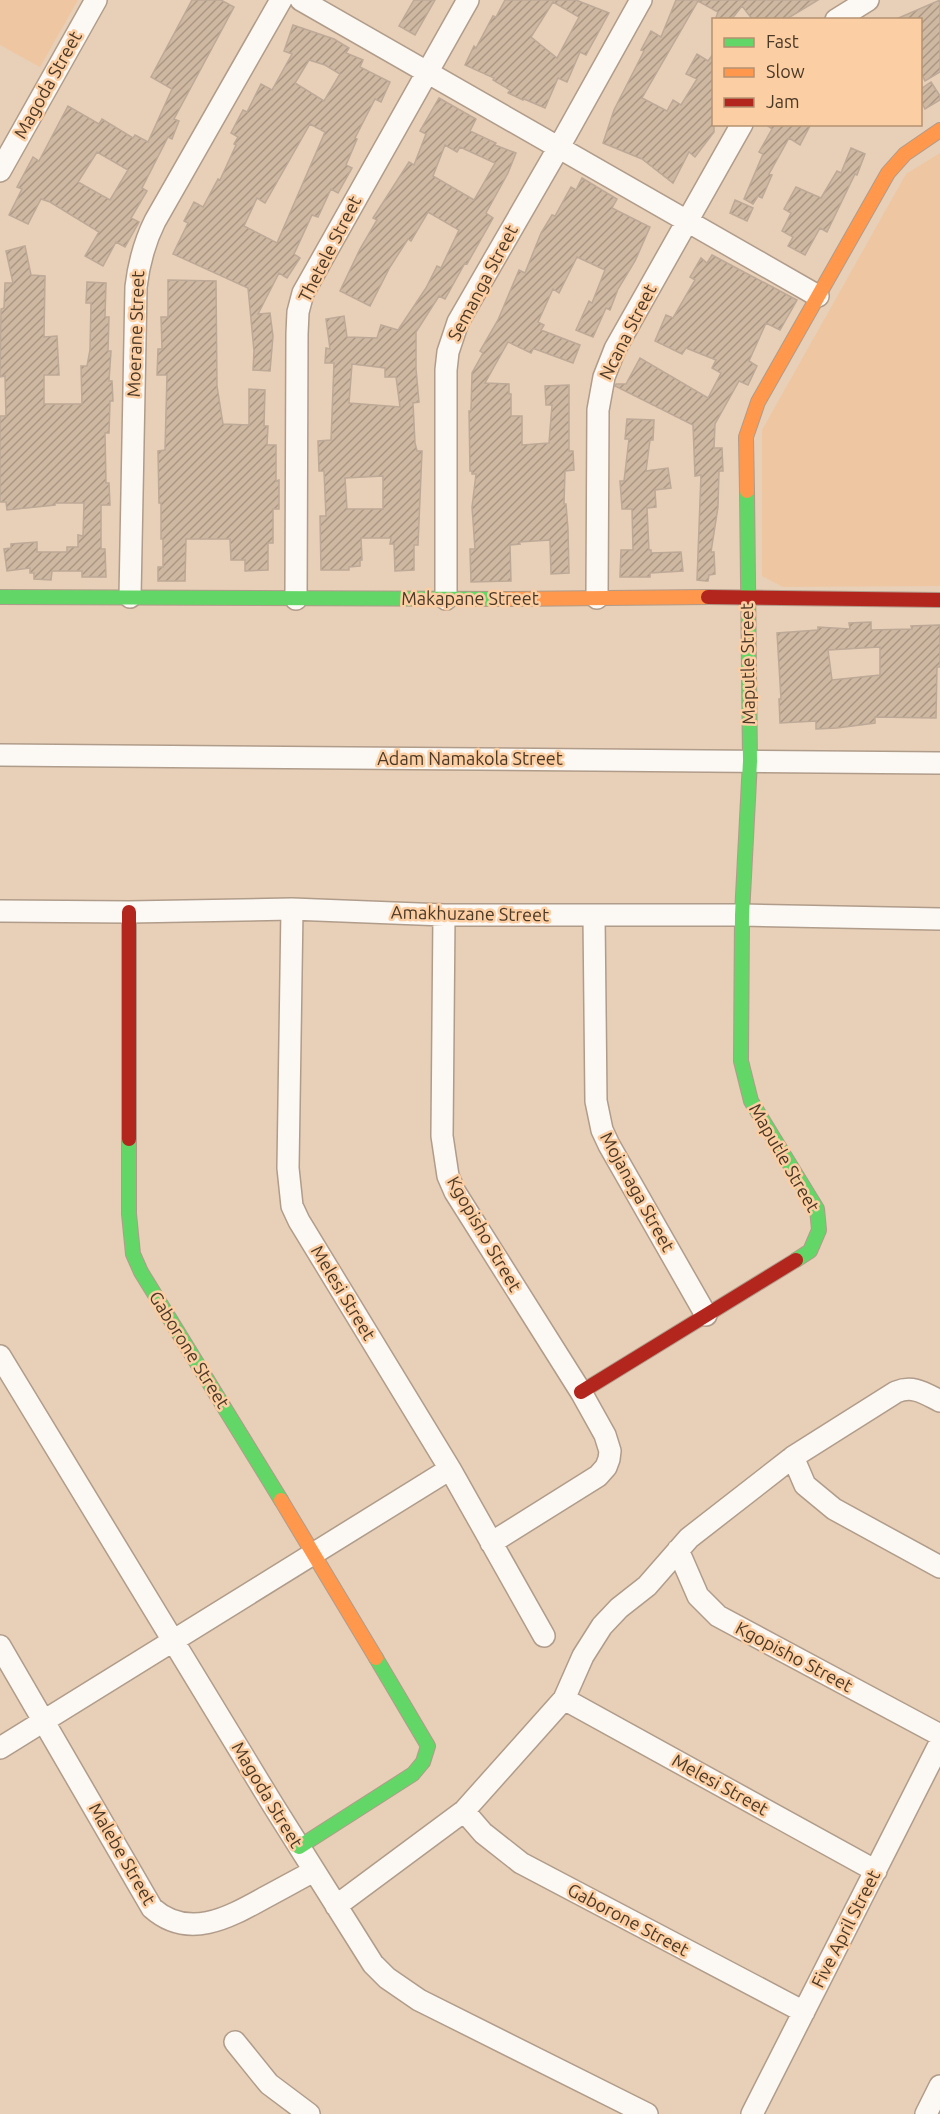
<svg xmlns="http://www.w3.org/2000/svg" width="940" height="2114" font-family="Ubuntu,sans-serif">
  <defs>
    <pattern id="building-hatch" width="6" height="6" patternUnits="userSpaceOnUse" patternTransform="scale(1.5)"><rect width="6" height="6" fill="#cfb8a2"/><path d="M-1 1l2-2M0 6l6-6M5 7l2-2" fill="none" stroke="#aa9784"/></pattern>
  </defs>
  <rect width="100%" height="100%" fill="#e8cfb7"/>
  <path fill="#eec7a2" d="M0 0H78L40 67 0 45Z
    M940 153V586L783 587 762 576V430L906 174Z"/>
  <path fill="url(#building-hatch)" stroke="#bda997" stroke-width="1.5" fill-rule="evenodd" d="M192 0H221L234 7 174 119 179 121 172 139 168 137 142 188 147 191 131 218 139 222 125 247 116 242 103 266 85 256 99 232 50 202 41 199 28 224 9 215 22 189 17 187 33 157 39 161 68 106 99 124 102 119 133 138 135 135 148 142 172 89 151 77ZM97 152 128 170 110 200 78 182Z
    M414 0H435L415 35 399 26Z
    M505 0H576L609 13 586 55 580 52 567 82 558 78 545 108 524 99 523 100 508 93 510 90 493 80 494 78 465 65 474 46 476 48 493 16 496 17ZM553 2 579 17 557 58 531 37Z
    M676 0H818L785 20H753L742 6 731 20H715L718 12 698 1 642 98 667 111 673 100 681 105 697 79 686 74 697 54 708 61 714 53V132L695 157 689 152 673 183 642 159 603 143 614 110 644 51 641 50 651 31 661 37Z
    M940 0V72L925 81 921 72V20H894Z
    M293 25 334 39 349 48 346 53 363 60 360 67 390 82 381 102 375 99 355 138 357 139 346 165 352 168 338 193 331 189 318 217 312 215 294 254 300 258 287 278 279 273 258 314 270 313 273 336 270 371 253 370 254 351 248 288 173 254 188 223 184 221 194 202 203 207 218 179 220 180 236 145 234 144 238 137 231 133 243 110 247 112 261 84 272 90 292 54 284 51ZM309 60 325 65 340 74 324 101 295 83ZM310 124 325 132 277 243 244 226 257 198 265 203Z
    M931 82 940 96V100L925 109 921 101V89Z
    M439 98 476 119 470 131 496 143 495 145 516 153 508 173 486 213 493 218 467 264 465 263 445 299 439 296 416 332V369L419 402 413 403 415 443 417 451H422L418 545H414V570L395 571 394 544H390L391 538H361L362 560H360V566L349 567V570H321L320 516H326L324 471H319L318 441 331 440 334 363H325L326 348 330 349 326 319 344 316 347 337 377 338 381 325 398 330 426 288 437 266 441 268 459 230 428 212 411 241 408 239 390 267 370 306 340 291 360 249 377 220 373 218 409 162 414 165 426 134 420 131ZM445 145 457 152 460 147 495 163 474 200 433 176ZM352 364 385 368V377H396L400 407 349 403ZM383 476V509H347L345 478Z
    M765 124H811L800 145 789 138 769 174 772 175 762 198 758 196 753 204 744 199 763 154 759 152 772 129Z
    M851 148 865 154 857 175 855 174 827 232 820 228 805 255 788 246 793 237 782 231 791 213 784 209 796 187 821 198 837 171 841 173Z
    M582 178 617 199 612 208 650 227 635 261 618 289 610 310 606 308 593 337 576 330 589 301 592 303 605 270 577 257 559 293 553 289 538 322 544 325 541 330 580 345 573 363 535 349H533L531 353 508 342 485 383 509 384V394H511V416H522V445L549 443 552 405H546L545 386 569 385V451H573L574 470 565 471 564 504H566L568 529 569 573 551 574 550 540 519 542 520 544 510 545 511 581 471 582 470 549H475L472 507 476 474H472V471H470L469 411H471L472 373 483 353 480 351 498 320 519 270 525 273 541 233 552 215 555 216 571 187 576 190Z
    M735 200 753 208 747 221 730 213Z
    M25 246 31 275 45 276 44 337 57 336 59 375H44V404H82L81 366H87L90 350 91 303H86L87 282 106 283 105 317H109L108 351H111L109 381H112L113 401H110L109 433H105L106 483H109L110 505H101V549H105L106 577H82V571H52L51 580 34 579V573H30V568L7 571 4 549 11 548V544L37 542V552H67V547H78V535L83 536 84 503H55V505L7 510 6 502H0V416H6L5 376 0 377 1 309 4 308 5 283H13L6 251Z
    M712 255 797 300 780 330 766 323 749 361 757 366 748 385 739 381 715 424 714 448H722L723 471H719L718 507 711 552H714L715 574 709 575 708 581H706L697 580 701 475 695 476 693 425 615 386 616 384H626L640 358 708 398 721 373 712 368 716 360 686 348 682 354 655 341 666 315 673 318 695 280 690 277 701 258 707 263Z
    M168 280 216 281 217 386 223 424 249 425V389L265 390 264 426H268L267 445H276V481L279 480V509H273V543H268V570L245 571V560H231L230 539H186L185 581H158V567H163V539H161V503H159L158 451 165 450 167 375H157L158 349H162L161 317H168Z
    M627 419 654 420 653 440H650L646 471 668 468 671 488 655 490 656 507 647 508 649 550H651V553L681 552 683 571 650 573V577H620L621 550H633L632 509H622L620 481H624L629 439H625Z
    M871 622V630L912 629 911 626 940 625V667H937L936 718 875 717V723L837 728 816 729V721L780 723 779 699H781L777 633 818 630V627L850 629 849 623ZM880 647V675L832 680 828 650Z"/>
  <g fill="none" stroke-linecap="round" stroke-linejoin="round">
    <g stroke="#b09c8a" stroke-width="24">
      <path id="street" d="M301 0 818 296
        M836 20 868 0
        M0 171 96 0
        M130 597 136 287C139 262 144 243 155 221L281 0
        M597 598 598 410 604 377 615 349 742 124
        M296 599 297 334 298 312 303 293 468 0
        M446 599V370L448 352 458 322 559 147 641 0
        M0 755 940 763
        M292 909 288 1168 292 1206 299 1221 450 1469 544 1636
        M0 911 129 912 292 909 444 915H742L940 919
        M444 915 442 1136 448 1176 455 1192 581 1392 605 1435 610 1451 609 1459 606 1467 598 1476 491 1543
        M594 916 596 1101 602 1130 609 1145 706 1315
        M0 1356 273 1805 373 1964 387 1978 419 2000 647 2114
        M793 1457 805 1485 834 1509 940 1567
        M678 1550 698 1596 718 1616 940 1735
        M0 1646 152 1908C188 1940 228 1918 264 1898 281 1889 297 1880 314 1871
        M564 1699 876 1871
        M0 1748 450 1469
        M464 1811 483 1833 521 1863 804 2012
        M336 1906 464 1811 564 1699 583 1656 602 1626 619 1608 647 1586 689 1538 793 1457 896 1392C913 1385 924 1393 940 1401
        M235 2042 269 2084 309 2114
        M752 2114 940 1743
        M926 2114 940 2086"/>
    </g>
    <g stroke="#b09c8a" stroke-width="16">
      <path id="fast" d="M747 491 750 761 742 915 741 1061 751 1101 817 1209 819 1230 810 1251 796 1260
        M0 597 506 599
        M129 1139V1214L133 1254 141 1272 281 1500
        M299 1847 413 1774 423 1762 428 1746 376 1658"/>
    </g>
    <g stroke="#b09c8a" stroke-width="16">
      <path id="slow" d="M747 491 746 437 758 402 888 173 905 154 940 130
        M506 599 708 597
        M281 1500 376 1658"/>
    </g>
    <g stroke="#b09c8a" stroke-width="16">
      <path id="jam" d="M708 597 940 600
        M129 912V1139
        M581 1392 796 1260"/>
    </g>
    <use href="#street" stroke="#fcf8f4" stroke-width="21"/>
    <use href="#fast" stroke="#63d668" stroke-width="14"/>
    <use href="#slow" stroke="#ff974d" stroke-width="14"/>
    <use href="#jam" stroke="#b3261e" stroke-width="14"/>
  </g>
  <g text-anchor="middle" stroke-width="5" stroke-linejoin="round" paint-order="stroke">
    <g font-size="18" fill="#4b3927" stroke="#fccea3">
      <text transform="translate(48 85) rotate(-61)" y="6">Magoda Street</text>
      <text transform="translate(330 249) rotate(-63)" y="6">Thetele Street</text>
      <text transform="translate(483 283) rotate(-62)" y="6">Semanga Street</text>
      <text transform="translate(628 332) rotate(-63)" y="6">Ncana Street</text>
      <text transform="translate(136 334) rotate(-88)" y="6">Moerane Street</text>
      <text x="470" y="605">Makapane Street</text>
      <text transform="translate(748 664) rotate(-91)" y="6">Maputle Street</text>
      <text x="470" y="765">Adam Namakola Street</text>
      <text transform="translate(470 914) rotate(1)" y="6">Amakhuzane Street</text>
      <text transform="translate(784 1158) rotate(60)" y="6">Maputle Street</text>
      <text transform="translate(637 1192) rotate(61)" y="6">Mojanaga Street</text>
      <text transform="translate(484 1234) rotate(60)" y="6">Kgopisho Street</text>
      <text transform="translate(343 1293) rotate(59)" y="6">Melesi Street</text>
      <text transform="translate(189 1350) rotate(58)" y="6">Gaborone Street</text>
      <text transform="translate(794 1657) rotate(28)" y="6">Kgopisho Street</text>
      <text transform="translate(720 1785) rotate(29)" y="6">Melesi Street</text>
      <text transform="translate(267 1795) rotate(59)" y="6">Magoda Street</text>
      <text transform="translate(122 1854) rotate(60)" y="6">Malebe Street</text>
      <text transform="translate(628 1920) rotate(28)" y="6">Gaborone Street</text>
      <text transform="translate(846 1929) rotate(-63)" y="6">Five April Street</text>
    </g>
  </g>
  <rect x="712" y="18" width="210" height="108" fill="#fccea3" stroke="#b59271" stroke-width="1.5"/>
  <rect x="724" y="38" width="30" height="9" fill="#63d668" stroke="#b59271" stroke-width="1.5"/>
  <text x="766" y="48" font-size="18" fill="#4b3927">Fast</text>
  <rect x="724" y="68" width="30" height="9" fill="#ff974d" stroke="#b59271" stroke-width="1.5"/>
  <text x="766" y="78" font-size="18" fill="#4b3927">Slow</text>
  <rect x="724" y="98" width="30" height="9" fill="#b3261e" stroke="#b59271" stroke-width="1.5"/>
  <text x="766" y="108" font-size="18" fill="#4b3927">Jam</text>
</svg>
